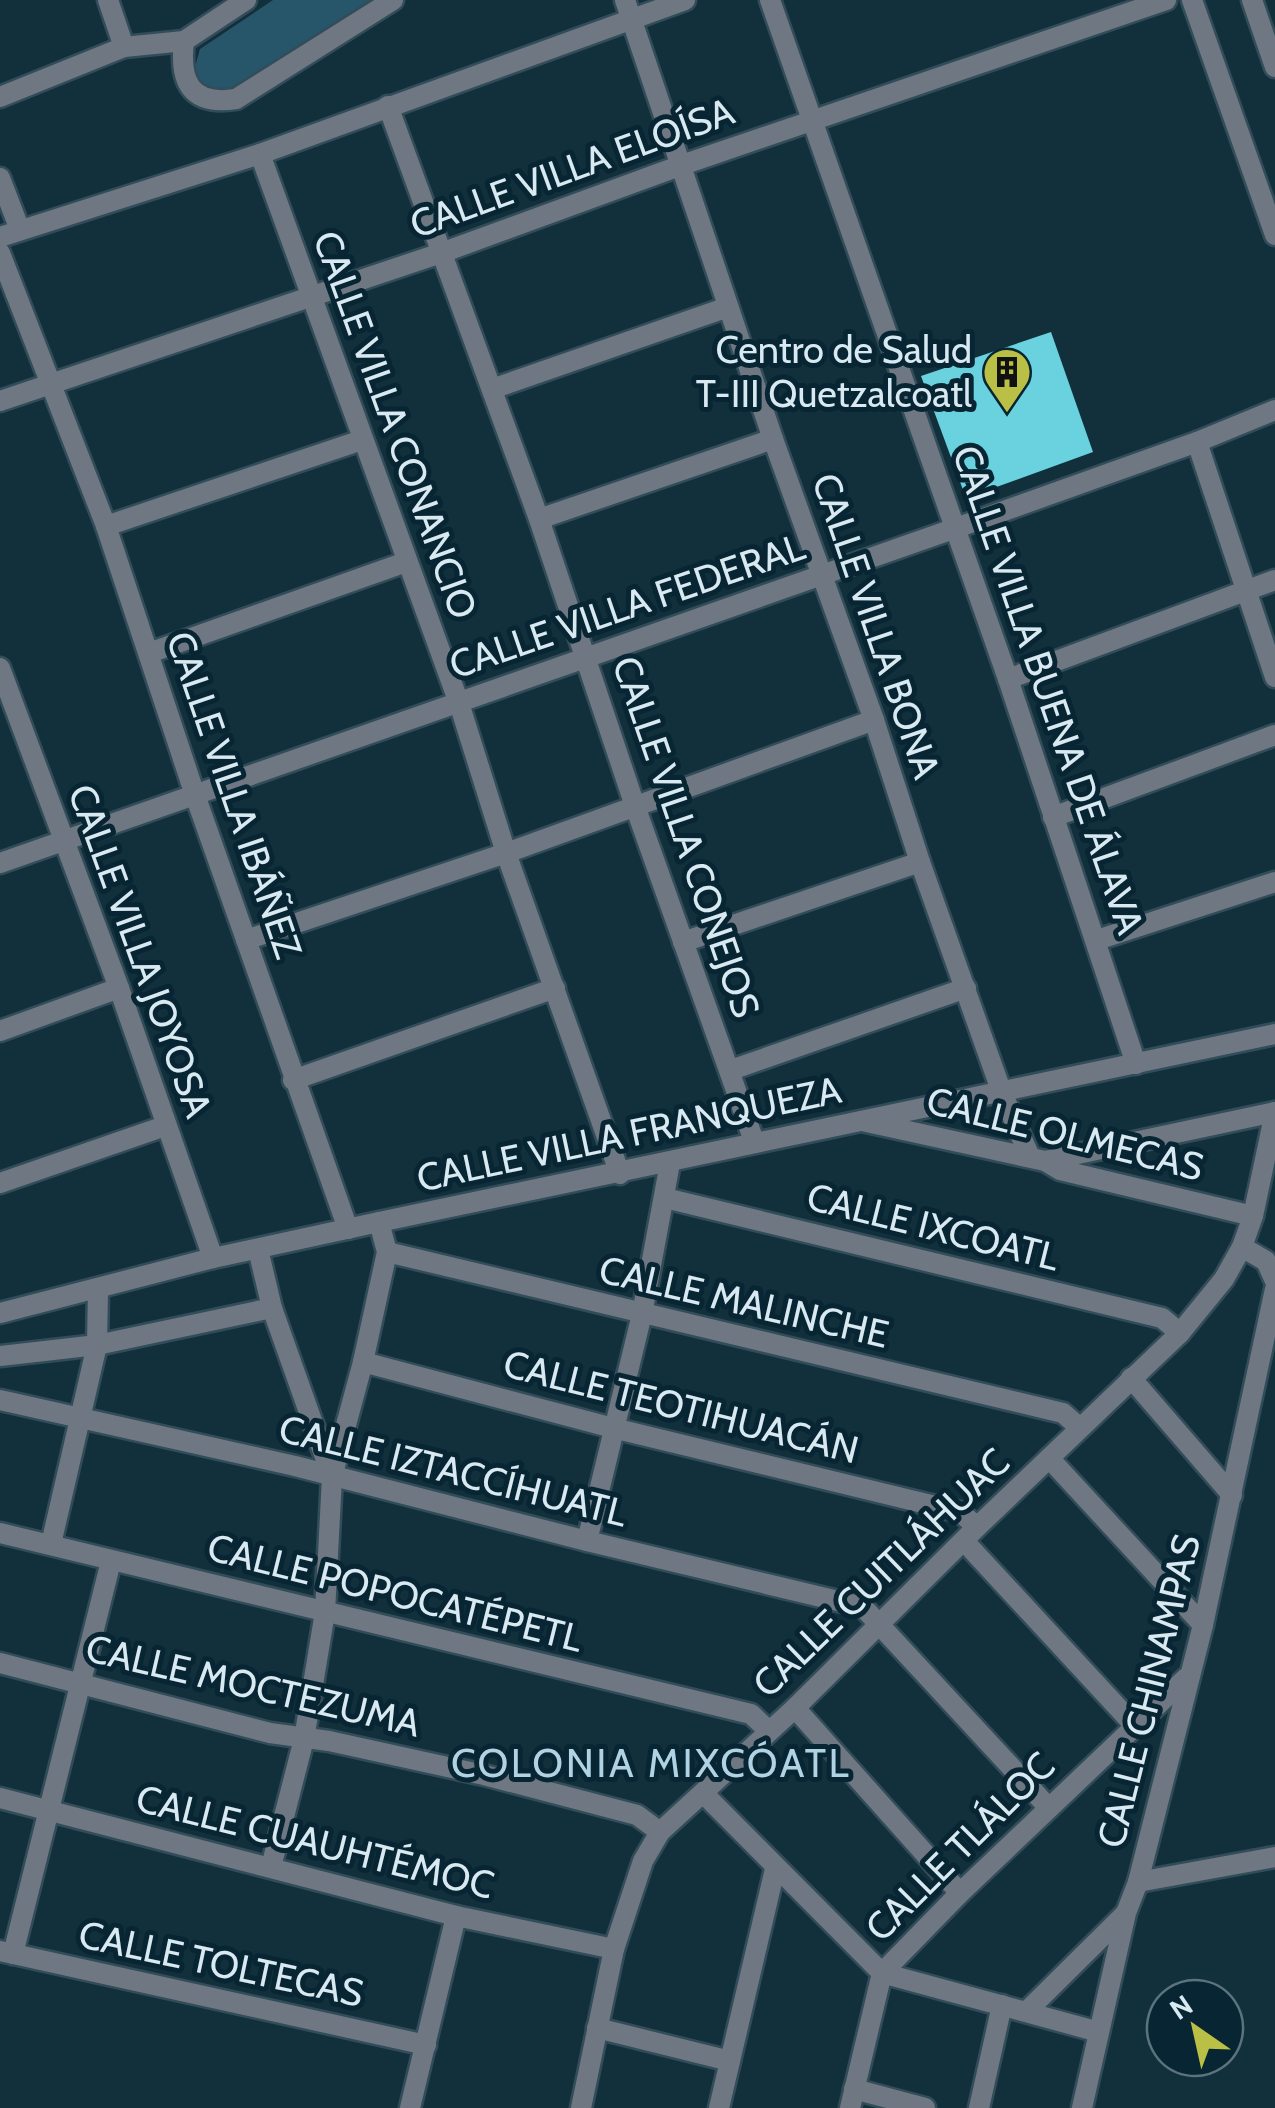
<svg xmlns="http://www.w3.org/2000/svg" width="1275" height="2108" font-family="Cabin,sans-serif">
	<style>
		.green { fill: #275569 }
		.building { fill: #6ad2de }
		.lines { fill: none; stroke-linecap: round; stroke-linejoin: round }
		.minor-casing { stroke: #324d59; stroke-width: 25 }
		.tertiary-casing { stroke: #324d59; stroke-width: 25 }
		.minor { stroke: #6f7882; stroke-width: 20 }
		.tertiary { stroke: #6f7882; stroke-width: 20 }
		.labels { text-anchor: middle; stroke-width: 10; stroke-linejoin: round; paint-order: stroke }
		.street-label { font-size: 38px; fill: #d8e9f1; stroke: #072532 }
		.poi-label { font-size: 38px; fill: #d8e9f1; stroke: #072532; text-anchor: end }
		.neighbourhood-label { font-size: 40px; letter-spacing: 2.5px; fill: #b1d2e2; stroke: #072532 }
	</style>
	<rect width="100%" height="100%" fill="#122f3c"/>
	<path class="green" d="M273,0H378L234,91C213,93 204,89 194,70L200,49Z"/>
	<path class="building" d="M1051,332L1093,452L966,498L921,376Z"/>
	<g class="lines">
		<g class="minor-casing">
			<g id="minor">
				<path d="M108,0L124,47"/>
				<path d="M625,0L773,439L874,720L920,862L1002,1093L1030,1157"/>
				<path d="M770,0L1008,679L1136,1064"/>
				<path d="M184,41C179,82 191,106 236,99L393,0"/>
				<path d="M0,97L124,47L184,41L246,0"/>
				<path d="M388,106L539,519L635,806L754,1141"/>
				<path d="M260,154L459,703L506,853L620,1174"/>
				<path d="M0,178L20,230"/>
				<path d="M0,237L260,154L685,0"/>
				<path d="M0,253L106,526L195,795L348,1229"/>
				<path d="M492,389L728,307"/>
				<path d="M0,401L444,252L682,165L1166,0"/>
				<path d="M1197,442L1275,677"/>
				<path d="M539,519L773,439"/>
				<path d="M106,526L362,440"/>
				<path d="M149,653L406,562"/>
				<path d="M0,668L119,988L213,1258"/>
				<path d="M1008,679L1275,580"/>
				<path d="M1053,817L1275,735"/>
				<path d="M0,863L956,528L1197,442L1275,410"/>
				<path d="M246,940L506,853L874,720"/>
				<path d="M1097,940L1275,882"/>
				<path d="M683,942L920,862"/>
				<path d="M0,1031L119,988"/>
				<path d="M731,1070L966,988"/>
				<path d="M293,1080L555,988"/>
				<path d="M862,1121L1045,1161L1060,1170L1253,1216"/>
				<path d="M1045,1161L1275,1112"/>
				<path d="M0,1183L165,1126"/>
				<path d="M665,1198L1162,1318L1180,1333"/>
				<path d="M1242,1247L1266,1261L1275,1281"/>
				<path d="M258,1249L272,1308L332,1477"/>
				<path d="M387,1252L1063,1413L1080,1428"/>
				<path d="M0,1356L97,1345L272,1308"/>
				<path d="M363,1362L613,1428L960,1512L977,1527"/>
				<path d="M1131,1378L1232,1495"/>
				<path d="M0,1400L295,1466L587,1541L863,1607L1049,1808"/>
				<path d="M1049,1458L1203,1625"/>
				<path d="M0,1533L751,1714L769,1731"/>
				<path d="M587,1541L642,1314L670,1163"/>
				<path d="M964,1541L1135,1726"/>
				<path d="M51,1544L97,1345L98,1290"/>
				<path d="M0,1663L270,1733L329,1741L484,1775L637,1815L660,1832"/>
				<path d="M795,1708L960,1893"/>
				<path d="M703,1793L882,1973L1099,2032"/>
				<path d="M0,1798L456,1916L614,1949"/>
				<path d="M271,1867L304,1739L325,1612L332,1477L363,1362L387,1252L379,1222"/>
				<path d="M1138,1882L1275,1857"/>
				<path d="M0,1951L426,2045"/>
				<path d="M13,1954L111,1561"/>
				<path d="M1027,2011L1125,1914"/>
				<path d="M597,2028L730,2061"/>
				<path d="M854,2089L925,2108"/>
				<path d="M410,2108L456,1916"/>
				<path d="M581,2108L614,1949L643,1861L660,1832L795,1708L977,1527L1180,1333L1224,1279L1242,1247L1253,1216L1275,1112"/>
				<path d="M719,2108L775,1869"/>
				<path d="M850,2108L882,1973L960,1893L1186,1678"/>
				<path d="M979,2108L1002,2005"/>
				<path d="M1082,2108L1126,1913L1138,1882L1203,1625L1275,1289"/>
			</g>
		</g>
		<g class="tertiary-casing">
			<g id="tertiary">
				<path d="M1192,0L1275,235"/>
				<path d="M1252,0L1275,67"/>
				<path d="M0,1313L213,1258L379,1222L1275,1034"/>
			</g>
		</g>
		<use href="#minor" class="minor"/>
		<use href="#tertiary" class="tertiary"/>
	</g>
	<defs>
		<g id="building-pin" transform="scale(2.5)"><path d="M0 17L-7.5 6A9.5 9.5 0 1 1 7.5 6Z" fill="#bac045" stroke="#072532"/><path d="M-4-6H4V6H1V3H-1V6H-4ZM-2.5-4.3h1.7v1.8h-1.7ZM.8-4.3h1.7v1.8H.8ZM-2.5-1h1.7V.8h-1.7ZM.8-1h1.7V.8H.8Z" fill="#111"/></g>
	</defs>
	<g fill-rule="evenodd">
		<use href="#building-pin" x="1007" y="372"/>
	</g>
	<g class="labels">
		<g class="street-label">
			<text transform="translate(572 168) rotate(-20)" y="13">CALLE VILLA ELOÍSA</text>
			<text transform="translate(395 425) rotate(70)" y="13">CALLE VILLA CONANCIO</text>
			<text transform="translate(627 606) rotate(-19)" y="13">CALLE VILLA FEDERAL</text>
			<text transform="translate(876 626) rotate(71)" y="13">CALLE VILLA BONA</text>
			<text transform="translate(1048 690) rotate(71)" y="13">CALLE VILLA BUENA DE ÁLAVA</text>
			<text transform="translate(234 795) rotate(71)" y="13">CALLE VILLA IBÁÑEZ</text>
			<text transform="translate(686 837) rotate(71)" y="13">CALLE VILLA CONEJOS</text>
			<text transform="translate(140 951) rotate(70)" y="13">CALLE VILLA JOYOSA</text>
			<text transform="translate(629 1134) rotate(-12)" y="13">CALLE VILLA FRANQUEZA</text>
			<text transform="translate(1065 1134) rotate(14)" y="13">CALLE OLMECAS</text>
			<text transform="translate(933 1227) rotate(14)" y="13">CALLE IXCOATL</text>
			<text transform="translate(744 1302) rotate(13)" y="13">CALLE MALINCHE</text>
			<text transform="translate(681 1407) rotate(14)" y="13">CALLE TEOTIHUACÁN</text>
			<text transform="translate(453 1471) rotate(14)" y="13">CALLE IZTACCÍHUATL</text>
			<text transform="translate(881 1573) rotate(-44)" y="13">CALLE CUITLÁHUAC</text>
			<text transform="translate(395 1593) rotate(14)" y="13">CALLE POPOCATÉPETL</text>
			<text transform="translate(253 1686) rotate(13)" y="13">CALLE MOCTEZUMA</text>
			<text transform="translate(1149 1691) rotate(-76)" y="13">CALLE CHINAMPAS</text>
			<text transform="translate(315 1842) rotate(14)" y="13">CALLE CUAUHTÉMOC</text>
			<text transform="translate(960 1847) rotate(-45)" y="13">CALLE TLÁLOC</text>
			<text transform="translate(221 1964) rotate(12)" y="13">CALLE TOLTECAS</text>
		</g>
		<g class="poi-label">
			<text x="972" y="363">Centro de Salud<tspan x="972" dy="44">T-III Quetzalcoatl</tspan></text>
		</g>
		<g class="neighbourhood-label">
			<text x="651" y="1777">COLONIA MIXCÓATL</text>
		</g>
	</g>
	<g transform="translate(1195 2028) rotate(326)"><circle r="48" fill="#072532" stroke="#5b737e" stroke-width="2.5"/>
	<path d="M0-8L18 38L0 25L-18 38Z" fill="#bac045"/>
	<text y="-15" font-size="28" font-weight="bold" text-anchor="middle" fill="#d8e9f1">N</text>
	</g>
</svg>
